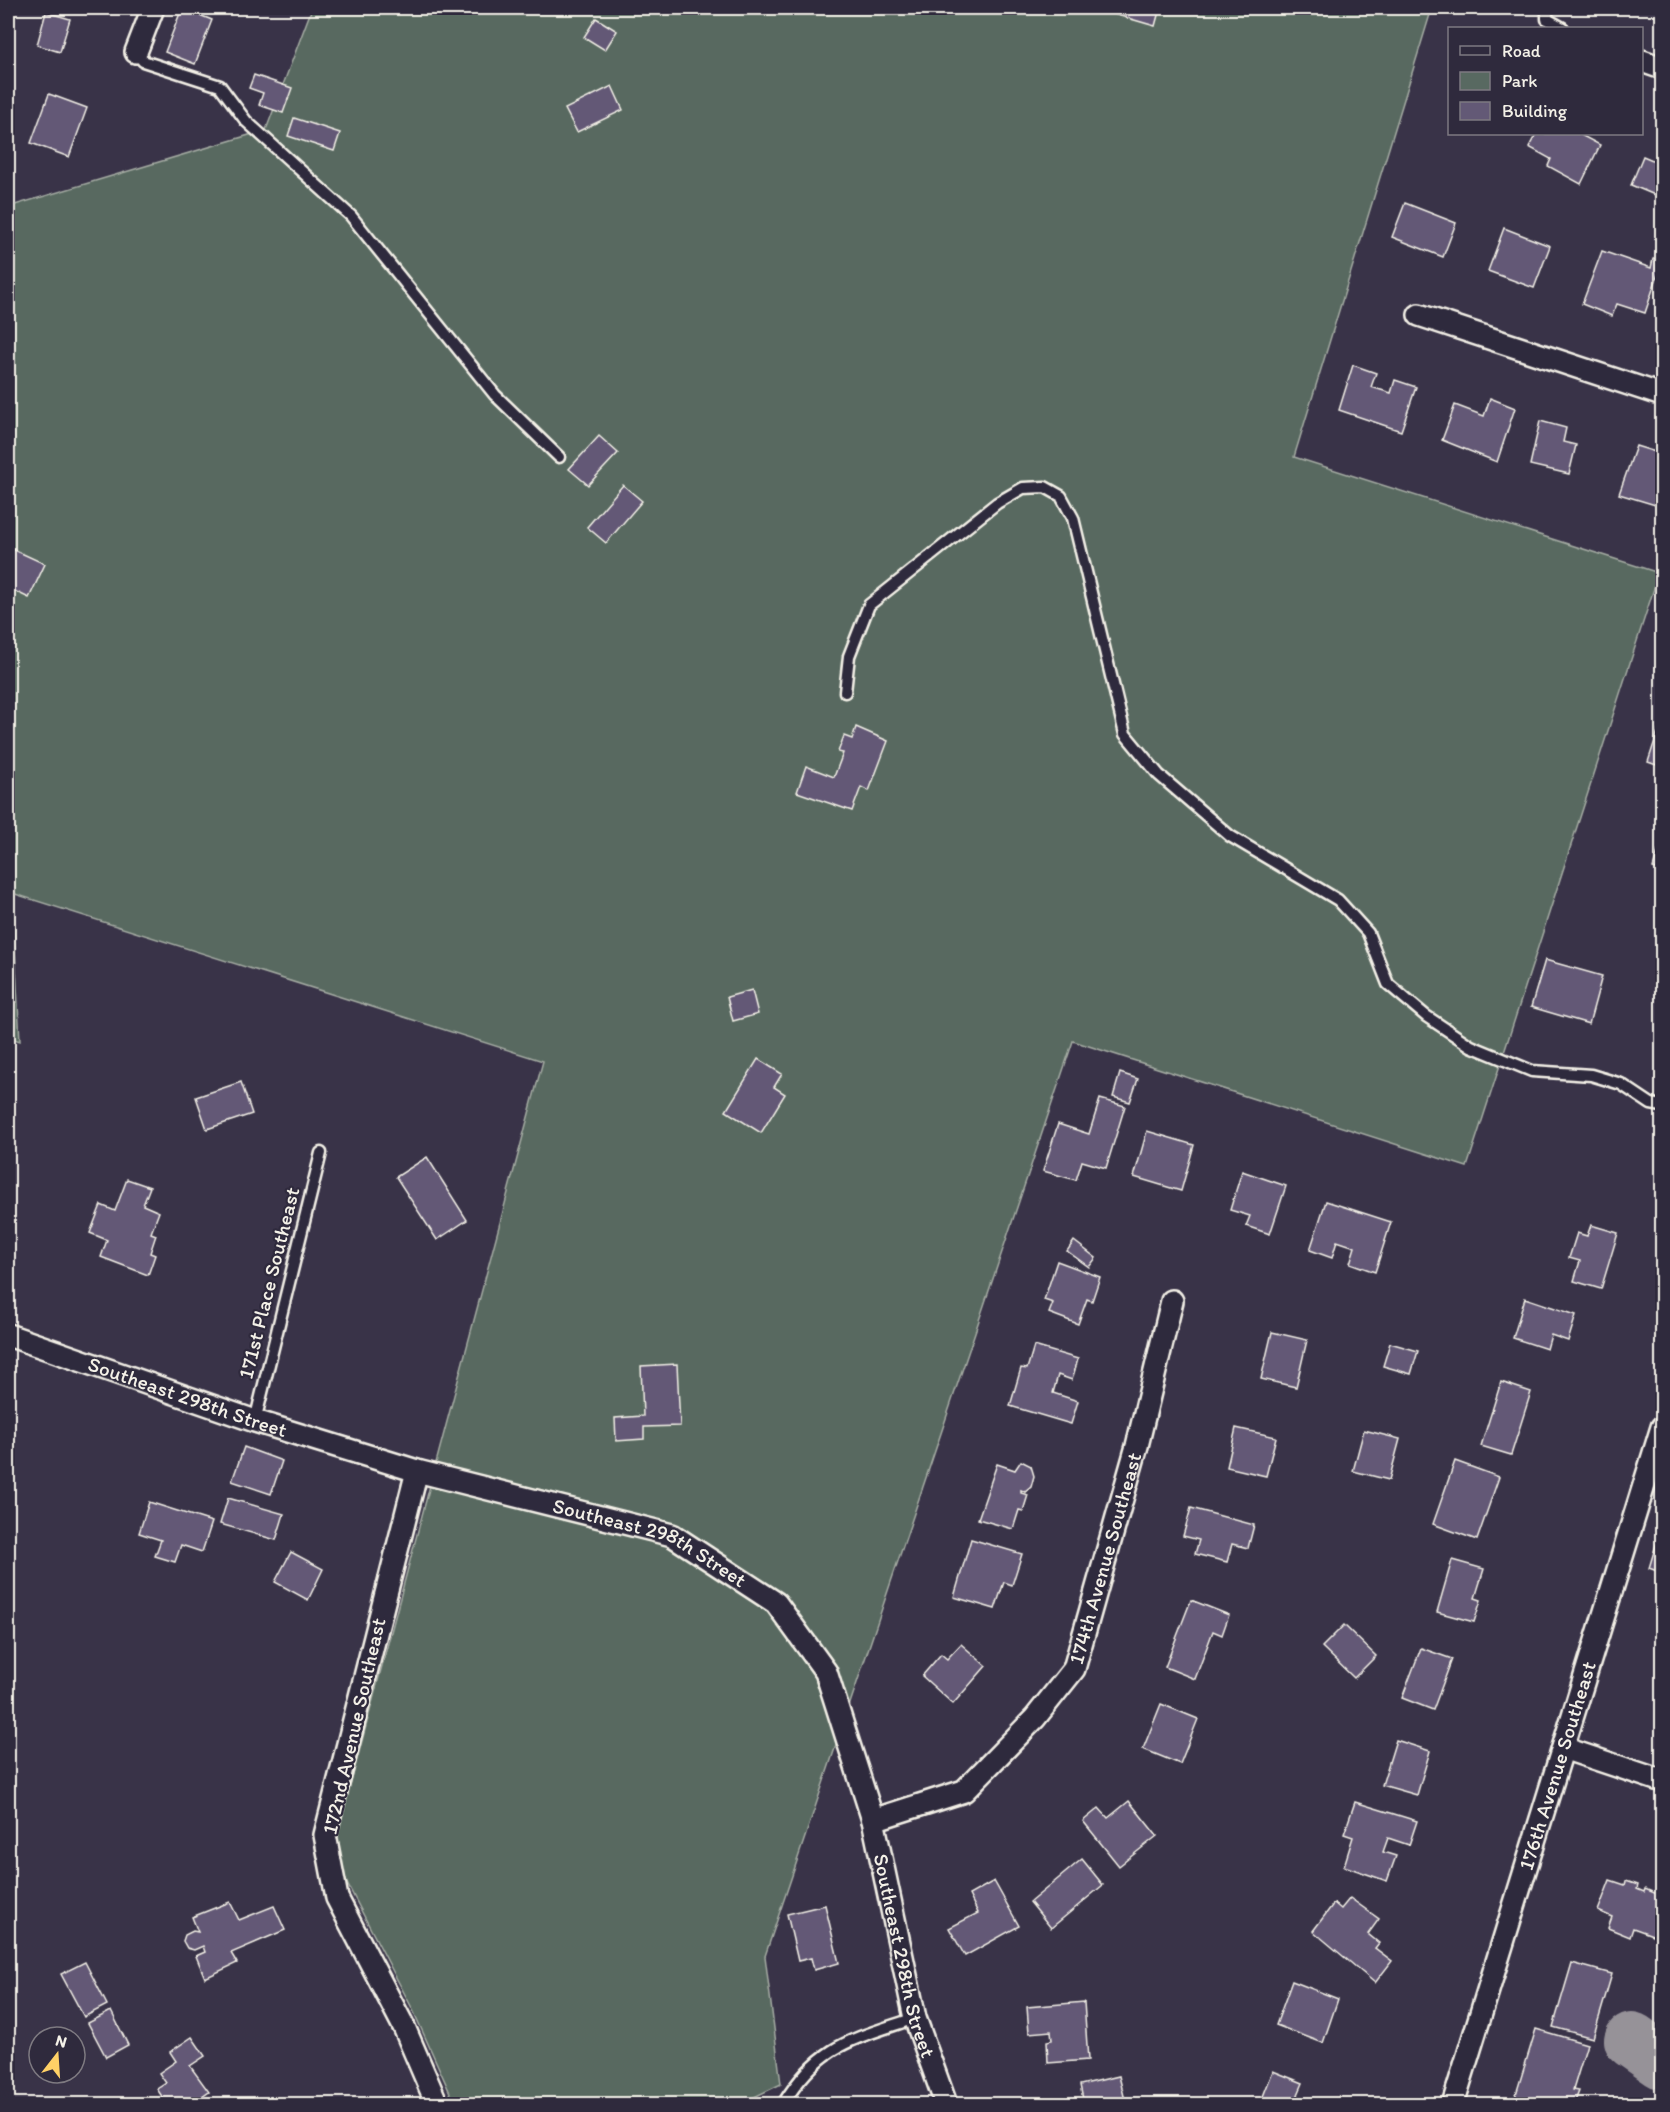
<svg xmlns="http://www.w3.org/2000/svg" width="1670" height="2112" font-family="Itim,sans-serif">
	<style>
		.green { fill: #586961; stroke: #a6ada4; stroke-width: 1.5 }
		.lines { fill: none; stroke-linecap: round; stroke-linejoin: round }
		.taxiway { stroke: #969298; stroke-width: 56 }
		.building { fill: #635976; stroke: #f4f1e8; stroke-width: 1.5 }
		.lane-casing { stroke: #f4f1e8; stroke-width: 15 }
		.street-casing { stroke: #f4f1e8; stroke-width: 26 }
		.lane { stroke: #2f2a3d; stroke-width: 10 }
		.street { stroke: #2f2a3d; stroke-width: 21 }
		.labels { text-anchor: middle; stroke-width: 4.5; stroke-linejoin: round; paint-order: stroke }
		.street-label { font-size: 21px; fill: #f4f1e8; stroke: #2f2a3d }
	</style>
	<rect width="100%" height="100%" fill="#393348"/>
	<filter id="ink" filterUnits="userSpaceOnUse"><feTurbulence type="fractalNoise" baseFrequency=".0167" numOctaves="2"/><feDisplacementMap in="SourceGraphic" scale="12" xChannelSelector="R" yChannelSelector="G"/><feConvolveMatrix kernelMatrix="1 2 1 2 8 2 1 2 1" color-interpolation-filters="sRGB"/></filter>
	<g filter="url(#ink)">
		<path class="green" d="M312,8H1432L1294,457L1659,573L1467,1167L1073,1041L765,1956L781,2084L740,2104H455L412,2008L340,1870L338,1831L543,1061L12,893L20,1041L8,1037V207L266,130Z"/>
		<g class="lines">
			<path class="taxiway" d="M1632,2040L1662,2061"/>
		</g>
		<g class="building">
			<path d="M182,8L212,20L195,64L165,52Z"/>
			<path d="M1093,8H1160L1155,26Z"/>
			<path d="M46,12L70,19L60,52L37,45Z"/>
			<path d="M596,18L617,31L605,50L584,37Z"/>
			<path d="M254,75L292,88L283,113L259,105L263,93L249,88Z"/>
			<path d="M612,86L623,110L577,132L565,109Z"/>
			<path d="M49,94L87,108L69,157L31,143Z"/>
			<path d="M294,118L340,133L334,151L288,136Z"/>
			<path d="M1536,134H1579L1600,145L1581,184L1548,166L1551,159L1529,147Z"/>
			<path d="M1643,156L1662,164V198L1631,185Z"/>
			<path d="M1405,203L1456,223L1443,257L1392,237Z"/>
			<path d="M1504,228L1550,246L1534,288L1488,271Z"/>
			<path d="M1602,251L1651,268L1653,259L1659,257L1662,259V272L1658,274L1645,313L1617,304L1612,316L1582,304Z"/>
			<path d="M1353,365L1376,373L1371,387L1391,393L1395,380L1416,387L1401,431L1339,410Z"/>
			<path d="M1490,398L1515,408L1497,462L1442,440L1455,405L1484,416Z"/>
			<path d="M1540,421L1566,428L1563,442L1576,445L1569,474L1530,465Z"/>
			<path d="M599,436L618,453L588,485L569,469Z"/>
			<path d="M1636,446L1662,454V507L1619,494Z"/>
			<path d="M623,485L642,501L606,543L587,527Z"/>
			<path d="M8,547L45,564L29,598L8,588Z"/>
			<path d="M1660,725L1662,726V767L1648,762Z"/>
			<path d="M856,727L888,741L869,791L861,787L852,811L797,792L806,766L834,777L843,753L838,752L844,736L852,739Z"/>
			<path d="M1662,838V871L1653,868Z"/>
			<path d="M1545,960L1602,976L1589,1024L1531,1007Z"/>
			<path d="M752,990L758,1014L733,1021L727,997Z"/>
			<path d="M758,1059L782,1074L774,1087L785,1094L761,1133L726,1111Z"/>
			<path d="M1120,1073L1138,1079L1130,1102L1113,1097Z"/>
			<path d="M241,1082L252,1114L207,1129L196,1097Z"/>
			<path d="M1100,1099L1125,1106L1106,1168L1082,1161L1076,1180L1043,1171L1058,1124L1089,1134Z"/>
			<path d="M1147,1131L1194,1145L1181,1191L1134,1177Z"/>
			<path d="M427,1157L467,1220L437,1240L396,1177Z"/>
			<path d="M1242,1171L1286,1186L1270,1234L1246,1226L1250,1216L1230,1210Z"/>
			<path d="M127,1179L150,1187L143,1205L159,1212L151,1233L156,1235L150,1253L155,1255L148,1275L101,1257L107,1240L90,1233L101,1205L115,1211Z"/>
			<path d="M1326,1201L1391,1222L1375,1272L1350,1263L1355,1247L1337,1241L1332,1258L1310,1250Z"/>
			<path d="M1591,1225L1618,1233L1601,1289L1574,1281L1580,1261L1569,1258L1577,1233L1587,1236Z"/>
			<path d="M1074,1241L1096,1258L1089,1267L1067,1251Z"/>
			<path d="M1057,1261L1100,1277L1092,1301L1087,1299L1078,1324L1049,1313L1053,1303L1044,1300Z"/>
			<path d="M1525,1298L1576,1315L1568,1341L1551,1335L1547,1349L1513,1338Z"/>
			<path d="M1272,1332L1307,1340L1296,1387L1261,1379Z"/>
			<path d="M1390,1343L1418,1351L1411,1374L1383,1366Z"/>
			<path d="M1034,1346L1078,1359L1072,1380L1058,1375L1053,1393L1078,1401L1071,1424L1010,1406L1021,1368L1027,1369Z"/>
			<path d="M677,1364L680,1426L644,1427V1439L616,1441L615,1418L643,1416L641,1366Z"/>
			<path d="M1501,1382L1531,1392L1511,1455L1481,1446Z"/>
			<path d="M1236,1428L1276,1437L1266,1476L1227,1467Z"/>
			<path d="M1364,1430L1400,1439L1389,1480L1353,1471Z"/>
			<path d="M244,1447L282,1461L271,1494L232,1481Z"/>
			<path d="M1021,1461L1031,1466L1034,1476L1031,1487L1025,1492L1021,1490V1493L1028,1495L1023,1511L1019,1510L1013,1529L978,1519L997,1464L1015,1470Z"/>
			<path d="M1455,1461L1499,1477L1477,1540L1433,1524Z"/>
			<path d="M228,1498L284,1514L276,1540L220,1524Z"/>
			<path d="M149,1502L212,1522L202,1552L181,1545L175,1562L155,1556L161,1540L139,1533Z"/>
			<path d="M1191,1508L1254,1525L1248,1548L1232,1544L1227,1562L1195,1554L1199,1540L1183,1536Z"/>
			<path d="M1662,1525V1573L1649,1568Z"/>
			<path d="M971,1539L1022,1554L1012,1585L1004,1582L995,1609L954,1597Z"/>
			<path d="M291,1552L323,1569L308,1600L275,1582Z"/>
			<path d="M1452,1560L1484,1569L1475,1598L1481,1600L1474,1622L1437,1612Z"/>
			<path d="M1191,1600L1229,1615L1222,1635L1213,1631L1195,1679L1165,1667Z"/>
			<path d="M1344,1625L1376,1656L1354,1678L1322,1647Z"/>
			<path d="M961,1644L986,1666L953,1704L922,1676L941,1654L947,1659Z"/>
			<path d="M1421,1648L1452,1659L1433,1710L1402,1698Z"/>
			<path d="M1161,1704L1198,1719L1180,1764L1143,1749Z"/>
			<path d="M1396,1740L1430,1751L1417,1795L1382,1785Z"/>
			<path d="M1129,1801L1157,1836L1119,1866L1083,1821L1099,1808L1108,1818Z"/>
			<path d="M1355,1802L1417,1821L1409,1845L1388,1838L1383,1852L1396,1856L1387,1881L1344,1866L1353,1837L1344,1834Z"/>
			<path d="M1082,1859L1103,1885L1051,1928L1030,1902Z"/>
			<path d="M1610,1880L1625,1885L1626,1881L1638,1885L1637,1889L1644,1892L1645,1889L1662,1896V1917L1655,1936L1633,1928L1630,1937L1608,1928L1612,1917L1598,1911Z"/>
			<path d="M994,1881L1019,1926L965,1956L949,1928L978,1913L969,1895Z"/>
			<path d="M1350,1898L1379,1919L1368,1934L1379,1943L1375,1948L1392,1961L1375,1983L1313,1931L1334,1903L1341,1909Z"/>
			<path d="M230,1902L239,1920L274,1906L285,1930L231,1953L237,1963L205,1978L196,1956L205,1952L203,1946L194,1950L187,1948L183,1941L185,1935L193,1931L198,1932L192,1917Z"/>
			<path d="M825,1905L839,1963L814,1970L811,1958L798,1961L787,1914Z"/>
			<path d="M85,1962L107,2005L84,2017L61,1974Z"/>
			<path d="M1572,1963L1612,1974L1593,2038L1553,2027Z"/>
			<path d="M1292,1981L1338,1999L1323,2043L1276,2025Z"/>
			<path d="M1084,2002L1088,2060L1048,2063L1047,2041L1052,2040L1051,2031L1029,2033L1027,2007Z"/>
			<path d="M111,2011L128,2045L106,2057L88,2023Z"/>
			<path d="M1536,2029L1587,2044L1573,2090L1579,2091L1574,2104H1513Z"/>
			<path d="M192,2037L205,2056L190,2066L209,2092L192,2104H179L177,2101L167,2104L157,2089L166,2083L159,2073L176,2061L170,2052Z"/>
			<path d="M1273,2071L1303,2083L1294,2104H1260Z"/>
			<path d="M1119,2076L1126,2104H1084L1080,2085Z"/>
		</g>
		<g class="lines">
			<g class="lane-casing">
				<g id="lane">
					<path d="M1547,8V19L1563,28"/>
					<path d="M136,52L143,61L220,86L246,121L351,216L495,395L559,457"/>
					<path d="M845,692L849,656L869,605L997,503L1023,488L1045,487L1061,496L1073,518L1125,734L1159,775L1230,836L1338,900L1368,933L1388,984L1426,1016L1471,1046L1532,1071L1591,1075L1621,1084L1651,1104L1662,1106"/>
					<path d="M255,1421L321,1153"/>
					<path d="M783,2104C820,2044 851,2040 915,2018"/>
				</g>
			</g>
			<g class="street-casing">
				<g id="street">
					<path d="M136,52L153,8"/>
					<path d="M1642,61L1662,68"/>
					<path d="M1419,315L1662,395"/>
					<path id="s1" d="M8,1335L255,1421L417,1471L672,1535L776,1603L826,1672L873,1820L915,2018L946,2104"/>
					<path d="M417,1471L325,1835L337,1898L404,2027L437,2104"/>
					<path d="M1563,1748L1662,1781"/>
					<path id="s2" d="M873,1820L964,1791L1035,1718L1074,1669L1137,1446L1172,1301"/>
					<path id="s3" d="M1453,2104L1662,1427"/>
				</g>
			</g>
			<use href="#lane" class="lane"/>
			<use href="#street" class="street"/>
		</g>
	</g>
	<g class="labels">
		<g class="street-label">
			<text transform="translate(269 1283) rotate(-76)" y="7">171st Place Southeast</text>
			<text dy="7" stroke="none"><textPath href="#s1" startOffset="190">Southeast 298th Street</textPath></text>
			<text dy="7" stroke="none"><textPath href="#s1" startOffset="676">Southeast 298th Street</textPath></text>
			<text dy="7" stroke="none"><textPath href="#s2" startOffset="375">174th Avenue Southeast</textPath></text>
			<text transform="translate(354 1726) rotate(-77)" y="7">172nd Avenue Southeast</text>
			<text dy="7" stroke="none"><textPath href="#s3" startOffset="354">176th Avenue Southeast</textPath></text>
			<text dy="7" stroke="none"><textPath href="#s1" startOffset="1198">Southeast 298th Street</textPath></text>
		</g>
	</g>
	<rect width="1670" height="2112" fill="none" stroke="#2f2a3d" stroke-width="30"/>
	<rect x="15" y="15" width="1640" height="2082" fill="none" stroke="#f4f1e8" stroke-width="2" filter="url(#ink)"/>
	<rect x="1448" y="27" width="195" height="108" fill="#2f2a3d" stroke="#7e7a81" stroke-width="1.5"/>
	<rect x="1460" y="46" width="30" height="9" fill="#2f2a3d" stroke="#7e7a81" stroke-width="1.5"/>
	<text x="1502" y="57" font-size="18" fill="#f4f1e8">Road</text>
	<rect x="1460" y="72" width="30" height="18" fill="#586961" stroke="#7e7a81" stroke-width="1.5"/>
	<text x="1502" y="87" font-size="18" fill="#f4f1e8">Park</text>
	<rect x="1460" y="102" width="30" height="18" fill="#635976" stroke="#7e7a81" stroke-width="1.5"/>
	<text x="1502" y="117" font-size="18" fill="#f4f1e8">Building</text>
	<g transform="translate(57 2055) rotate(17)"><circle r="28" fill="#2f2a3d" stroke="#7e7a81" stroke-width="1.5"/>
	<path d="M0-4.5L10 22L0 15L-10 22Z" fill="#ffd166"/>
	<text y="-9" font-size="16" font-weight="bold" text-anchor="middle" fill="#f4f1e8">N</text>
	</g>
</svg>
